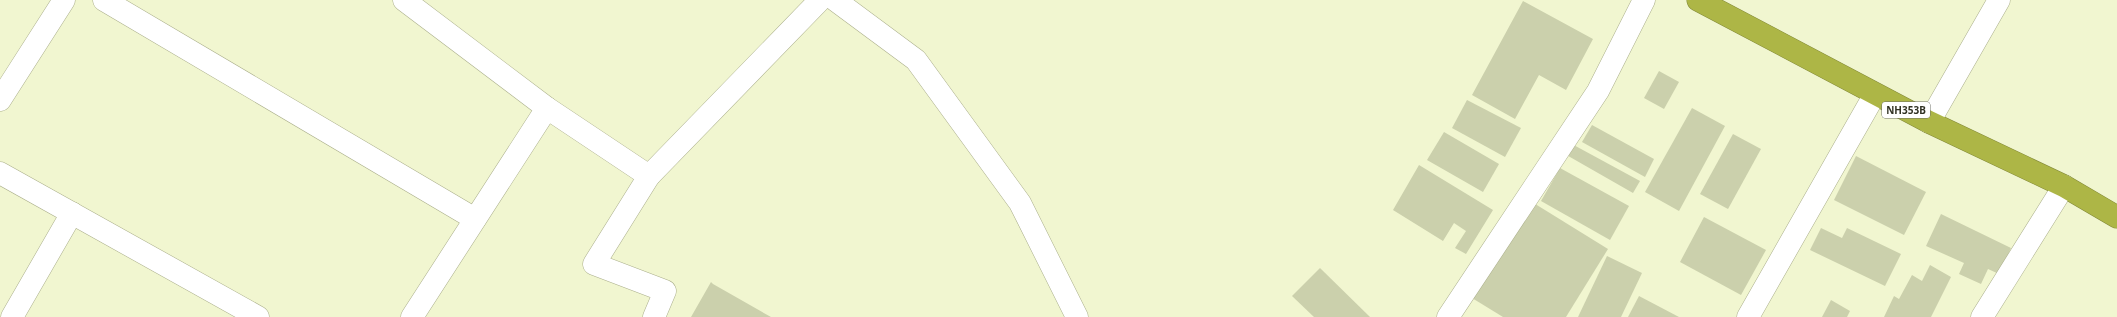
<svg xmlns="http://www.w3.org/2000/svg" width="2117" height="317" font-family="'Noto Sans',sans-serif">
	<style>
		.building { fill: #cbd0ac }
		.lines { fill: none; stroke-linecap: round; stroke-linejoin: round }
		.minor-casing { stroke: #abaf8c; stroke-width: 23 }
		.highway-casing { stroke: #82883a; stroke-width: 23 }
		.minor { stroke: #fff; stroke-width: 22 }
		.highway { stroke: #adb646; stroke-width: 22 }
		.labels { text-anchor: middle; stroke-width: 3; stroke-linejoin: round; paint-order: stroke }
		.shield { fill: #fff; stroke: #6f7066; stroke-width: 1 }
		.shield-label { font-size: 10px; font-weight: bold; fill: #313224 }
	</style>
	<rect width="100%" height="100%" fill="#f1f6d0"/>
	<g class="building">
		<path d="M1523,1L1593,39L1566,90L1539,75L1515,119L1472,95Z"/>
		<path d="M1659,71L1679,82L1664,109L1644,98Z"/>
		<path d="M1467,100L1521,128L1505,157L1452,128Z"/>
		<path d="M1692,108L1725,126L1679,211L1645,192Z"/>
		<path d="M1592,125L1654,159L1645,177L1582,142Z"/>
		<path d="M1444,132L1499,164L1483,192L1427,160Z"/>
		<path d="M1733,134L1761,149L1728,209L1700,194Z"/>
		<path d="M1570,143L1640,181L1633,193L1563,153Z"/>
		<path d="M1856,156L1926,192L1904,235L1834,200Z"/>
		<path d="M1419,165L1493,210L1466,254L1455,248L1466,231L1454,223L1443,241L1393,210Z"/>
		<path d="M1560,168L1629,206L1610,240L1541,201Z"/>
		<path d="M1532,202L1608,249L1566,317H1503L1472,298Z"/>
		<path d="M1941,214L2011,248L1999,274L1988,269L1981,284L1959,274L1964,263L1926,246Z"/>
		<path d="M1704,217L1766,250L1741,295L1680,262Z"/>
		<path d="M1821,228L1842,238L1847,228L1901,254L1885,286L1810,250Z"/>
		<path d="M1607,256L1642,273L1621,317H1578Z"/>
		<path d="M1930,265L1951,277L1931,317H1884L1894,296L1899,299L1912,275L1922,281Z"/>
		<path d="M1320,268L1370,317H1314L1292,296Z"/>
		<path d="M711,282L713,284L771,317H691Z"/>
		<path d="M1639,296L1679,317H1628Z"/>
		<path d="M1831,300L1850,311L1847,317H1822Z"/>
	</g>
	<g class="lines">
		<g class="minor-casing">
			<g id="minor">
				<path d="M104,0L475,219"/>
				<path d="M404,0L547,108L412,317"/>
				<path d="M835,0L916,60L1020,203L1077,317"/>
				<path d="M0,100L64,0"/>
				<path d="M547,108L649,176L820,0"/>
				<path d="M1929,122L1999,0"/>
				<path d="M0,173L258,317"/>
				<path d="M649,176L594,264L665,291L654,317"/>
				<path d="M12,317L72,213"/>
				<path d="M1448,317L1598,91L1644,0"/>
				<path d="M1748,317L1875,94"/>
				<path d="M1982,317L2064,186"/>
			</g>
		</g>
		<g class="highway-casing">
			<path id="highway" d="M1698,0L1929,122L2064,186L2117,217"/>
		</g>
		<use href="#minor" class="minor"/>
		<use href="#highway" class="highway"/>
	</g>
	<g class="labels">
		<rect class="shield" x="1882" y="102" width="48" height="16" rx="3"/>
		<g class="shield-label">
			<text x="1906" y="114">NH353B</text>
		</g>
	</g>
</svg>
